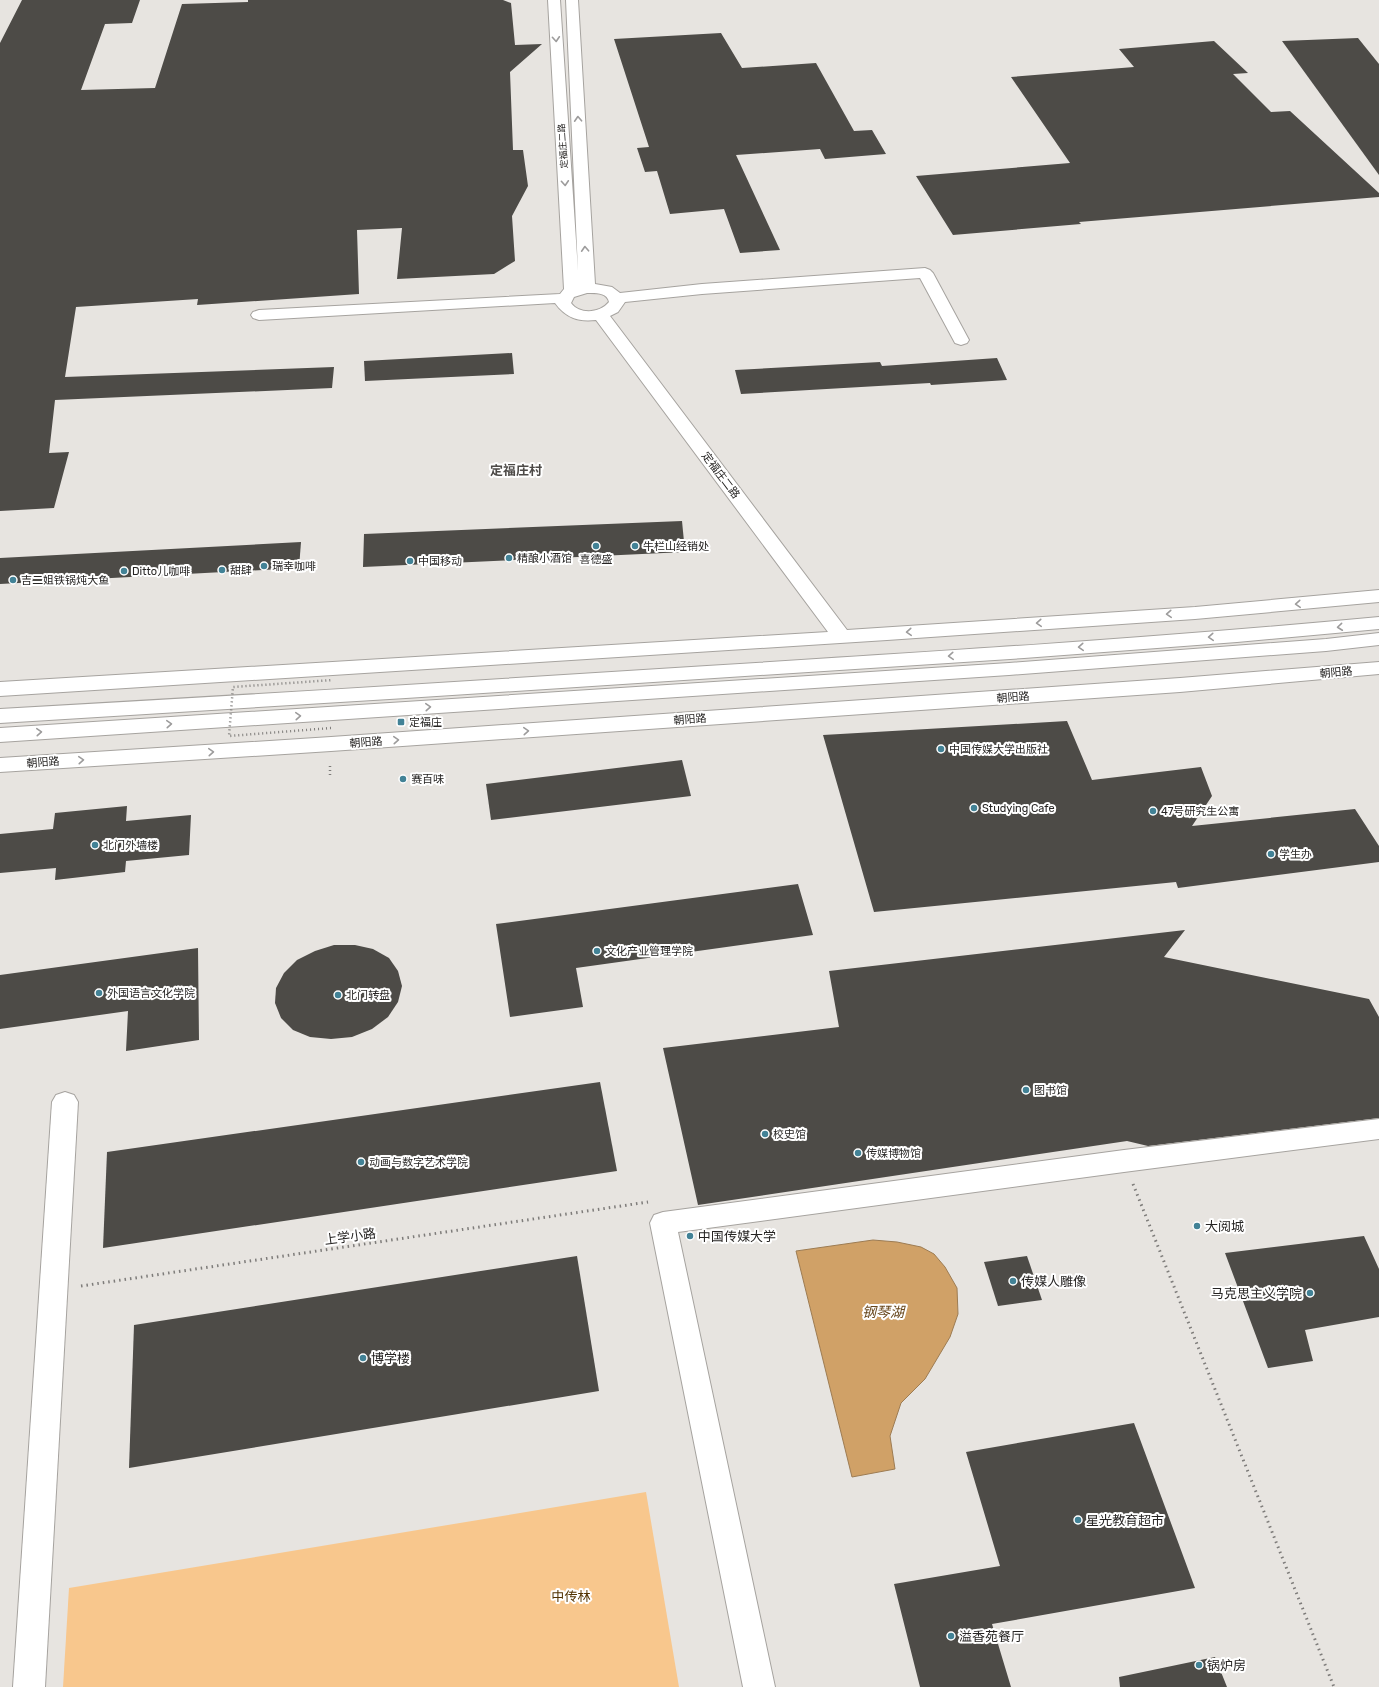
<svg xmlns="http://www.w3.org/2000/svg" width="1379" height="1687" font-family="Rubik,'Noto Sans SC',sans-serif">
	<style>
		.green { fill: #f8c78d }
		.water { fill: #d0a167; stroke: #9d7c53 }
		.building { fill: #4d4b47 }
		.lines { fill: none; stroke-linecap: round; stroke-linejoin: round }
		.minor-casing { stroke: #a6a39f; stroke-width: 2 }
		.highway-casing { stroke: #a6a39f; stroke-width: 2 }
		.path-far1 { stroke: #7e7c7a; stroke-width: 2.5; stroke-dasharray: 1 3; stroke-linecap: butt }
		.path { stroke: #7e7c7a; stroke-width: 3; stroke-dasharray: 1.5 4; stroke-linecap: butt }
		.minor { fill: #fff; fill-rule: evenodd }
		.highway { fill: #fff; fill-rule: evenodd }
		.path-bridge { stroke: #7e7c7a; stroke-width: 2.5; stroke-dasharray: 1 3; stroke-linecap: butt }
		.oneway { stroke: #9d9c9c }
		.poi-dot { fill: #428296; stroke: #fff; stroke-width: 1.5 }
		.labels { text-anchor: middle; stroke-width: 4; stroke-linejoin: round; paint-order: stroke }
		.far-street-label { font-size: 9px; fill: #262423; stroke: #fff }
		.street-label { font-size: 11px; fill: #262423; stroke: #fff }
		.poi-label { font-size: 11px; fill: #262423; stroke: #fff; text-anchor: start }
		.quarter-label { font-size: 13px; font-weight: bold; fill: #4d4a47; stroke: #fff }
		.near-poi-label { font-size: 13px; fill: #262423; stroke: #fff; text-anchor: start }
		.near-street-label { font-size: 13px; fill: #262423; stroke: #fff }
		.near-park-label { font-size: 13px; fill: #513201; stroke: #fff }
		.near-water-label { font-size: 14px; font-style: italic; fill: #67461b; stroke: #fff }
	</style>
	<rect width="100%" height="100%" fill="#e7e4e0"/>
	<path class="green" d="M646,1492L679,1687H63L69,1588Z"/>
	<path class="water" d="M873,1240L897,1242L921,1247L934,1254L945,1267L957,1288L958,1314L950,1337L925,1379L901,1403L890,1436L895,1469L852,1477L796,1251Z"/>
	<g class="building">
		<path d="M22,0H140L132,23L105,24L81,90L155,88L182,4L248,2V0H503L511,3L515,45L542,44L510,72L513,150H523L528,186L512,216L515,261L494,274L397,279L402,228L357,230L359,294L197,305L198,299L76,307L65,377L334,367L332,388L55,400L49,453L69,452L54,508L0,511V43Z"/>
		<path d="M721,33L742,68L816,63L854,131L872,130L886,154L825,159L820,149L736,155L780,250L740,253L724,209L670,214L657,171L645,172L637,148L649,147L614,39Z"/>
		<path d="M1358,38L1379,64V175L1282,41Z"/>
		<path d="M1214,41L1248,73L1233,74L1271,112L1290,111L1379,193V197L1079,222L1081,224L953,235L916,176L1070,163L1011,77L1134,67L1119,49Z"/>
		<path d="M512,353L514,374L365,381L364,361Z"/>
		<path d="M997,358L1007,380L931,385L930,383L741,394L735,370L880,362L882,366Z"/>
		<path d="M682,521L685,552L363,567L364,534Z"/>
		<path d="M301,542L299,568L0,584V558Z"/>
		<path d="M1067,721L1092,780L1201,767L1212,796L1192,826L1355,809L1379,846V862L1178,888L1176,882L874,912L823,735Z"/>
		<path d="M682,760L691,796L491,820L486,784Z"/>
		<path d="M127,806L126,821L191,815L189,855L126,861L125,872L55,880L56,868L0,873V834L53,829L55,813Z"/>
		<path d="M798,884L813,935L576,968L583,1007L510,1017L496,924Z"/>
		<path d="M1185,930L1164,957L1369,999L1379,1017V1118L1148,1146L1127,1141L698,1205L663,1048L839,1027L829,971Z"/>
		<path d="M334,945H355L373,949L389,958L398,971L402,986L398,1002L388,1017L372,1029L352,1037L331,1039L310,1037L293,1030L281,1018L275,1003L276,988L284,973L297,960L315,951Z"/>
		<path d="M198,948L199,1040L126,1051L128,1011L0,1029V975Z"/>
		<path d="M600,1082L617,1171L103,1248L107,1152Z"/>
		<path d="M1364,1236L1379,1269V1317L1305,1330L1313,1361L1268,1368L1225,1253Z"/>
		<path d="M577,1256L599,1391L129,1468L134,1325Z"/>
		<path d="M1027,1256L1042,1300L998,1306L984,1262Z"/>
		<path d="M1134,1423L1195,1588L992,1624L1011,1687H920L894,1584L1000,1566L966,1452Z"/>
		<path d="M1215,1657L1227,1687H1120L1119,1677Z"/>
	</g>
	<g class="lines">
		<g class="minor-casing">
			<g id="minor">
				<path d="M548,0H560L578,271L566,0H578L595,284L612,287L620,293L702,284L925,268L930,270L933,273L969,340L967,343L961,345L955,343L920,278L702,294L625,302L618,312L610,316L847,630L1195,607L1379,590V602L1195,619L887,640L0,696V682L828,632L596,320C578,322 566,318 555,303L259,320L253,318L251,315L253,312L259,310L560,294L564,289ZM587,293C595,293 607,292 609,302C600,313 580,315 571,303L574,297Z"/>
				<path d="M1379,662V674L1180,692L331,751L0,772V758L331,737L1180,678Z"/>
				<path d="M65,1092L74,1095L78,1102L45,1687H13L52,1102L56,1095Z"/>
				<path d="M1379,1119V1139L1124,1172L678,1232L775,1687H743L650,1223L654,1215L663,1212L1124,1150Z"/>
			</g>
		</g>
		<g class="highway-casing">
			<g id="highway">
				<path d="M1379,617V629L1237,642L1024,658L406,698L0,723V709C236,696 471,681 707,666C931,652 1155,638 1379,617Z"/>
				<path d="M1379,633V645L1326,651L1009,675L0,742V728L1009,663L1326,639Z"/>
			</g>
		</g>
		<path class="path-far1" d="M330,766V776"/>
		<g class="path">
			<path d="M1133,1184L1334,1687"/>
			<path d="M81,1286L648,1202"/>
		</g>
		<use href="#minor" class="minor"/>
		<use href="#highway" class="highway"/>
		<path class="path-bridge" d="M331,728L229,736L233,687L333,680"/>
	</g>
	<defs><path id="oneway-chevron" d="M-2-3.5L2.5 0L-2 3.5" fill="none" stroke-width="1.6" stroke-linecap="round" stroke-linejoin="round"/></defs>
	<g class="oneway">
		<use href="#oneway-chevron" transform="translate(556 39) rotate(86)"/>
		<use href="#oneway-chevron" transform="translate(578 119) rotate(-93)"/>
		<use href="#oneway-chevron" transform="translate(565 183) rotate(86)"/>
		<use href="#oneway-chevron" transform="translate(585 249) rotate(-93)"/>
		<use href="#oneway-chevron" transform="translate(1298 604) rotate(176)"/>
		<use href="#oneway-chevron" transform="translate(1169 614) rotate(176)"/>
		<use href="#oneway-chevron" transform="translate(1039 623) rotate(176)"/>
		<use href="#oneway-chevron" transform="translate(1340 627) rotate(174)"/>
		<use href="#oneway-chevron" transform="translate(909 632) rotate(176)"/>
		<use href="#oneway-chevron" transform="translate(1211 637) rotate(176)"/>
		<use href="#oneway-chevron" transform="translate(1081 647) rotate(176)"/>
		<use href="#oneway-chevron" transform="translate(951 656) rotate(176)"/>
		<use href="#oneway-chevron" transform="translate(428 707) rotate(-4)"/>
		<use href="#oneway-chevron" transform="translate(298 716) rotate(-4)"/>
		<use href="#oneway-chevron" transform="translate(169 724) rotate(-4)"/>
		<use href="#oneway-chevron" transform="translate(526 731) rotate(-4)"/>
		<use href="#oneway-chevron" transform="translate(39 732) rotate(-4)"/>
		<use href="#oneway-chevron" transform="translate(396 740) rotate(-4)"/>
		<use href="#oneway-chevron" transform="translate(211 752) rotate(-4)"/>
		<use href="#oneway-chevron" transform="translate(81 760) rotate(-4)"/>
	</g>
	<g class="poi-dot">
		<circle cx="596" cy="546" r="4"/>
		<circle cx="635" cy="546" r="4"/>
		<circle cx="509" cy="558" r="4"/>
		<circle cx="410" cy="561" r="4"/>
		<circle cx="264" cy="566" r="4"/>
		<circle cx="222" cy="570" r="4"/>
		<circle cx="124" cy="571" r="4"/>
		<circle cx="13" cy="580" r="4"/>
		<rect x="397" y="718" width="8" height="8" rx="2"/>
		<circle cx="941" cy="749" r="4"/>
		<circle cx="403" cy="779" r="4"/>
		<circle cx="974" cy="808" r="4"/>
		<circle cx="1153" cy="811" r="4"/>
		<circle cx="95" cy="845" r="4"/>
		<circle cx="1271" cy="854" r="4"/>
		<circle cx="597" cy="951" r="4"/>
		<circle cx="99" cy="993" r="4"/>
		<circle cx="338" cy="995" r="4"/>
		<circle cx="1026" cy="1090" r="4"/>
		<circle cx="765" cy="1134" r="4"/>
		<circle cx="858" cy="1153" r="4"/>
		<circle cx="361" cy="1162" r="4"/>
		<circle cx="1197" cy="1226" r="4"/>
		<circle cx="690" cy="1236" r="4"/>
		<circle cx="1013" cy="1281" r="4"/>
		<circle cx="1310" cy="1293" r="4"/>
		<circle cx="363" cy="1358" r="4"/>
		<circle cx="1078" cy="1520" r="4"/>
		<circle cx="951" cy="1636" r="4"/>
		<circle cx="1199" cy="1665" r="4"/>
	</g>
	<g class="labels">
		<g class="far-street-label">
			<text transform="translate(563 146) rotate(-94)" y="3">定福庄二路</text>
		</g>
		<g class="street-label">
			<text transform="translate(721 475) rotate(53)" y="4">定福庄二路</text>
			<text transform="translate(1336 672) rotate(-5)" y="4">朝阳路</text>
			<text transform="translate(1013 697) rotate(-4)" y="4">朝阳路</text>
			<text transform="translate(690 719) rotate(-4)" y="4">朝阳路</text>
			<text transform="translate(366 742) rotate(-4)" y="4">朝阳路</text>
			<text transform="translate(43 762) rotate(-4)" y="4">朝阳路</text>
		</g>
		<g class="poi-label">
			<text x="643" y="550">牛栏山经销处</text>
			<text x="517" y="562">精酿小酒馆</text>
			<text x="596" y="563" text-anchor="middle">喜德盛</text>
			<text x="418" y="565">中国移动</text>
			<text x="272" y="570">瑞幸咖啡</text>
			<text x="230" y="574">甜肆</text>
			<text x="132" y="575">Ditto儿咖啡</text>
			<text x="21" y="584">吉二姐铁锅炖大鱼</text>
			<text x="409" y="726">定福庄</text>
			<text x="949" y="753">中国传媒大学出版社</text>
			<text x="411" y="783">赛百味</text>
			<text x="982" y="812">Studying Cafe</text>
			<text x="1161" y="815">47号研究生公寓</text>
			<text x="103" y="849">北门外墙楼</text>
			<text x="1279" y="858">学生办</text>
			<text x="605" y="955">文化产业管理学院</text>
			<text x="107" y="997">外国语言文化学院</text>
			<text x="346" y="999">北门转盘</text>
			<text x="1034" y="1094">图书馆</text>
			<text x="773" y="1138">校史馆</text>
			<text x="866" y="1157">传媒博物馆</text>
			<text x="369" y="1166">动画与数字艺术学院</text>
		</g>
		<g class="quarter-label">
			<text x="516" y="475">定福庄村</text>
		</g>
		<g class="near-poi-label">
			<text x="1205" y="1231">大阅城</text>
			<text x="698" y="1241">中国传媒大学</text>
			<text x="1021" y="1286">传媒人雕像</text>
			<text x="1302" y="1298" text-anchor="end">马克思主义学院</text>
			<text x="371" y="1363">博学楼</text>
			<text x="1086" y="1525">星光教育超市</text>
			<text x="959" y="1641">溢香苑餐厅</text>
			<text x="1207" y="1670">锅炉房</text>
		</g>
		<g class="near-street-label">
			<text transform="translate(350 1236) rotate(-8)" y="5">上学小路</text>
		</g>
		<g class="near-park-label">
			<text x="571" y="1601">中传林</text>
		</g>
		<g class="near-water-label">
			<text x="883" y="1317">钢琴湖</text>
		</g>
	</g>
</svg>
